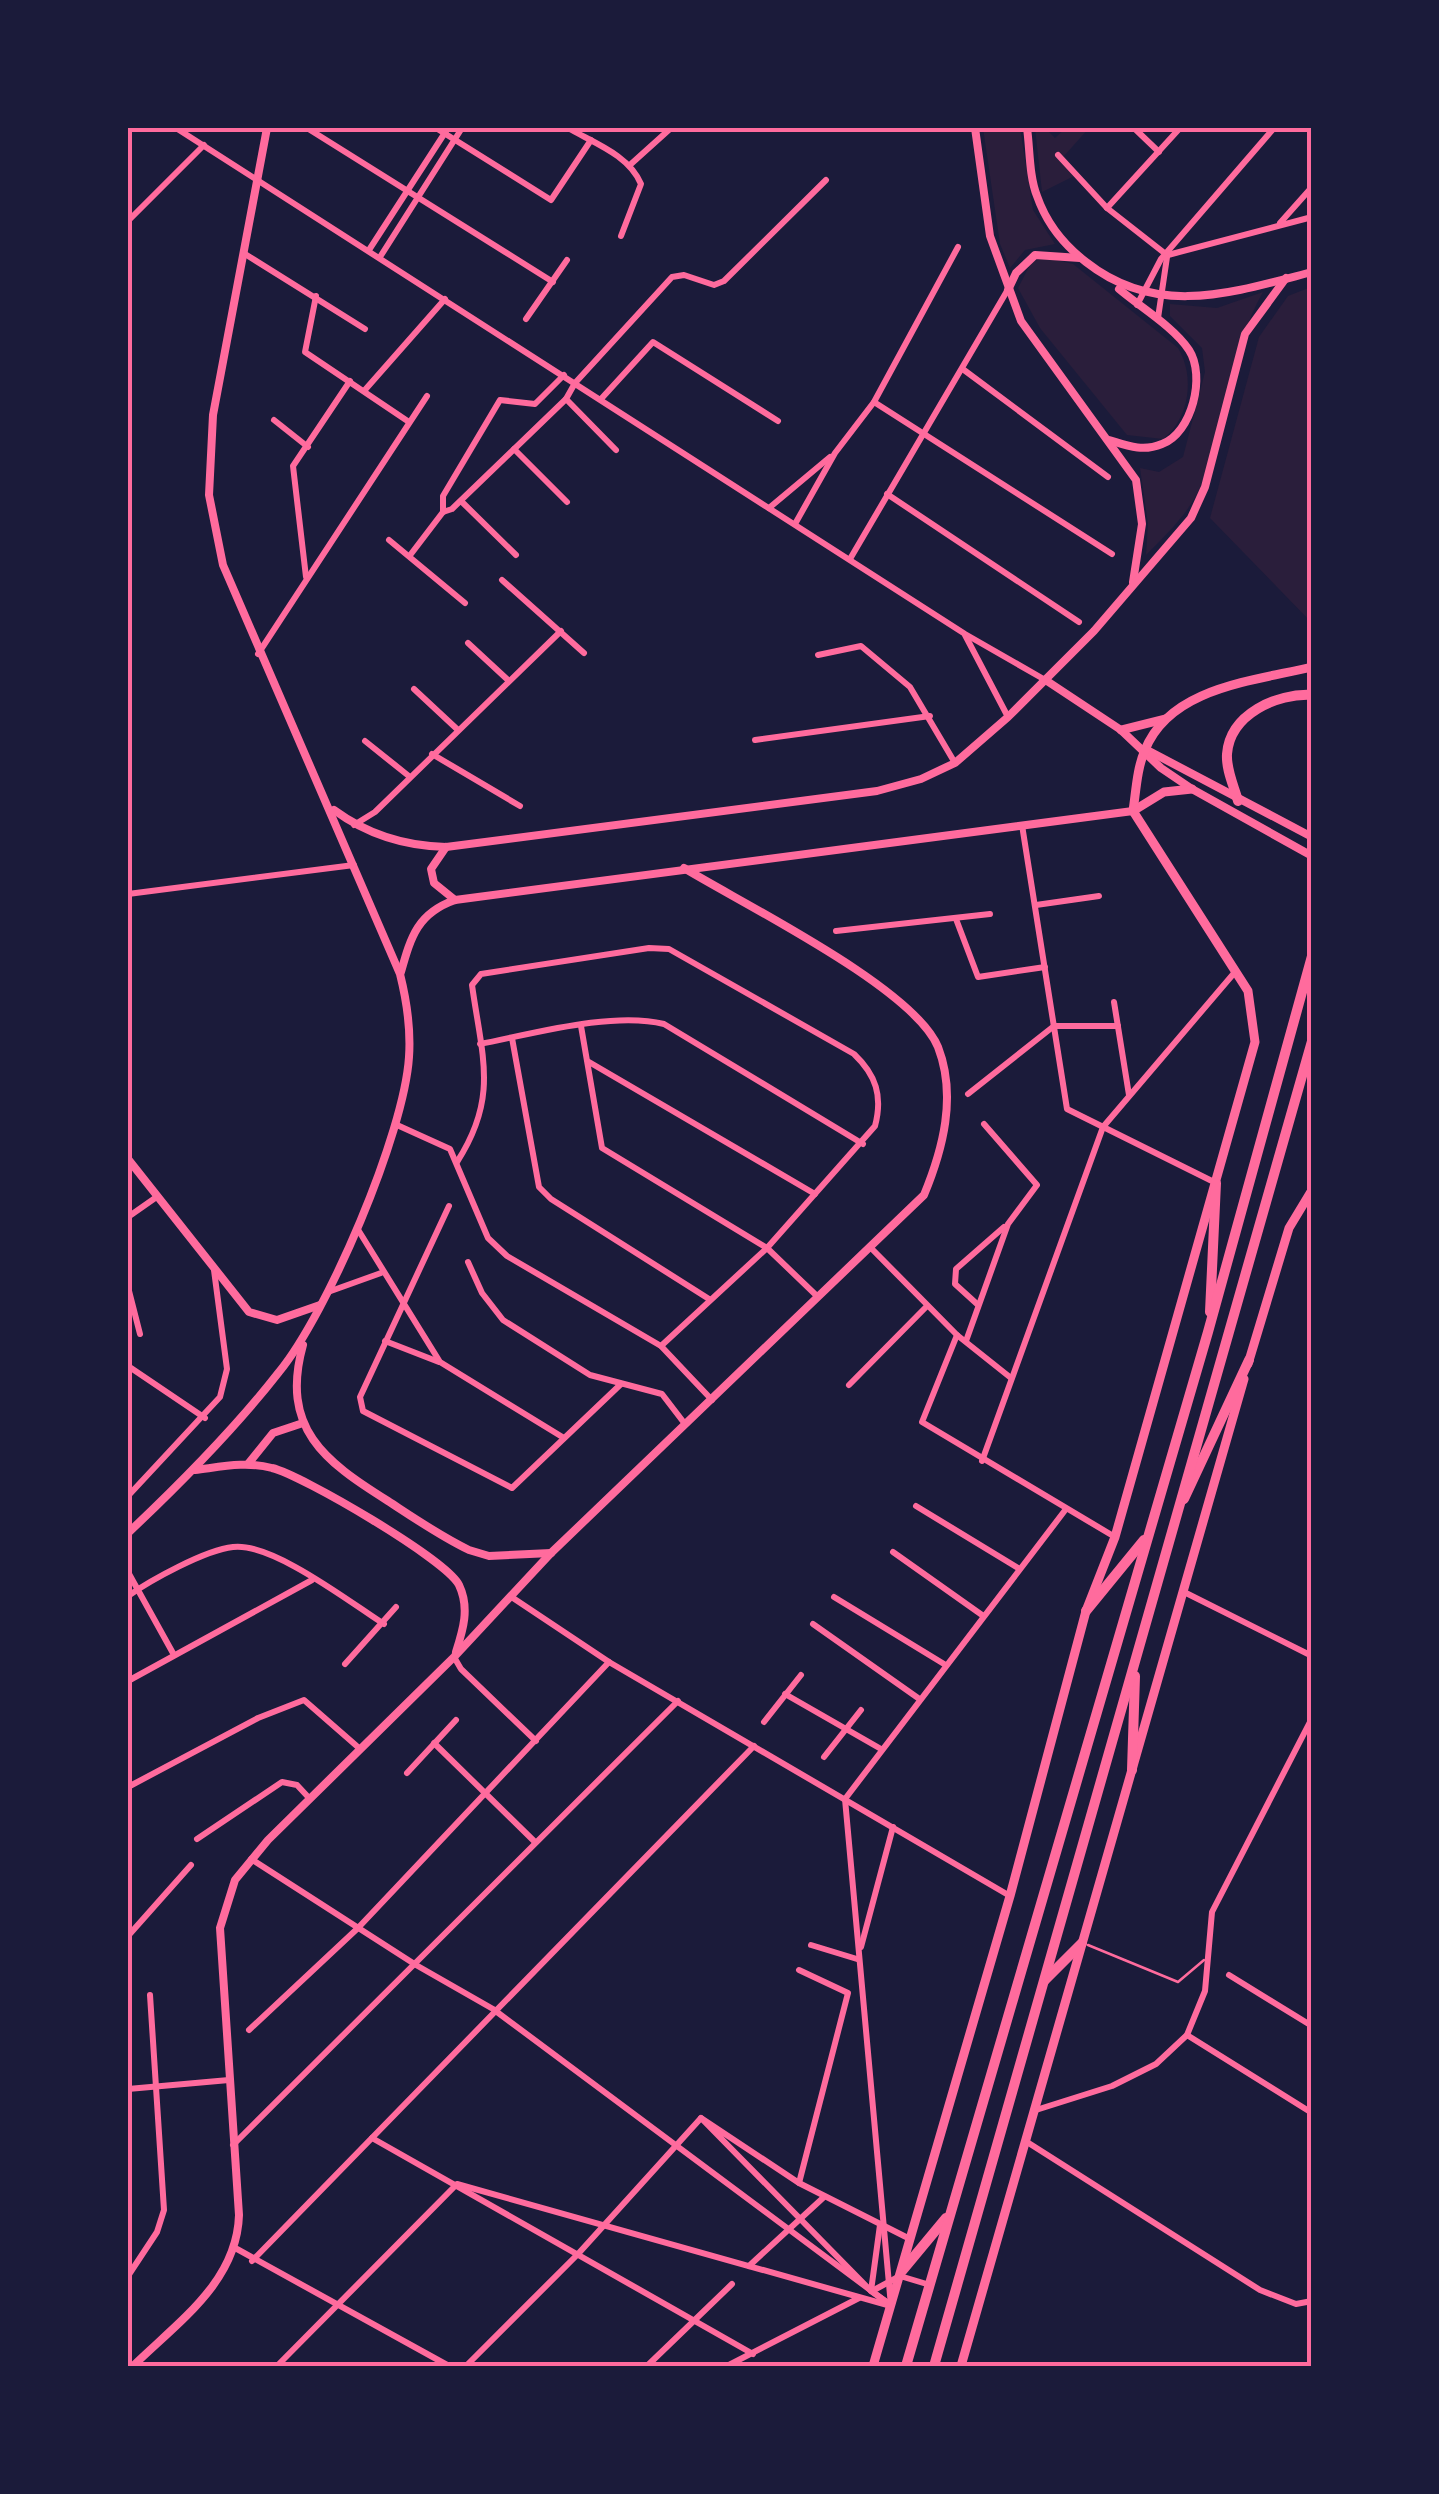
<svg xmlns="http://www.w3.org/2000/svg" width="1439" height="2494" font-family="'Alegreya Sans',sans-serif">
	<style>
		.green { fill: #2a1e3b }
		.lines { fill: none; stroke-linecap: round; stroke-linejoin: round }
		.service { stroke: #ff6b9d; stroke-width: 2.5 }
		.minor { stroke: #ff6b9d; stroke-width: 6 }
		.tertiary { stroke: #ff6b9d; stroke-width: 8 }
		.secondary { stroke: #ff6b9d; stroke-width: 9 }
		.primary { stroke: #ff6b9d; stroke-width: 10 }
		.neatline { fill: none; stroke: #ff6b9d; stroke-width: 4 }
	</style>
	<rect width="100%" height="100%" fill="#1b1b3a"/>
	<g class="green">
		<path d="M983,128H1020L1033,210L1055,244L1025,250L1010,268L1000,244Z"/>
		<path d="M1035,128H1045L1055,138L1066,128H1089L1064,156L1078,174L1042,192Z"/>
		<path d="M1044,257L1073,264L1178,348C1195,376 1190,418 1163,439L1127,435L1040,328L1018,288L1031,263Z"/>
		<path d="M1311,287V622L1210,518L1259,337L1288,296Z"/>
		<path d="M1263,292C1229,352 1228,420 1202,483C1191,511 1167,534 1146,555L1148,524L1140,468L1159,472L1183,457L1205,372L1202,348L1170,316V304L1217,308Z"/>
	</g>
	<g class="lines">
		<path class="service" d="M1088,1945L1178,1982L1204,1960"/>
		<g class="minor">
			<path d="M176,128L965,634L1047,681"/>
			<path d="M307,128L553,282"/>
			<path d="M436,128L551,200L591,140"/>
			<path d="M568,128C594,143 629,155 641,184L621,236"/>
			<path d="M1134,128L1159,152"/>
			<path d="M1058,155L1107,208L1167,255"/>
			<path d="M631,164L671,128"/>
			<path d="M1107,208L1180,128"/>
			<path d="M128,221L204,145"/>
			<path d="M1280,223L1312,187"/>
			<path d="M369,250L448,128"/>
			<path d="M245,254L365,329"/>
			<path d="M1168,255L1312,217"/>
			<path d="M380,257L462,128"/>
			<path d="M316,296L305,352L409,422"/>
			<path d="M1137,305L1161,259L1274,128"/>
			<path d="M1158,318L1167,257"/>
			<path d="M526,319L567,260"/>
			<path d="M964,370L1108,477"/>
			<path d="M364,391L445,299"/>
			<path d="M566,399L616,450"/>
			<path d="M601,399L653,342L778,421"/>
			<path d="M874,402L1112,554"/>
			<path d="M274,420L308,447"/>
			<path d="M514,449L567,502"/>
			<path d="M887,494L1079,622"/>
			<path d="M461,501L516,555"/>
			<path d="M769,508L830,457"/>
			<path d="M443,512V496L500,400L535,404L564,375"/>
			<path d="M795,524L835,453L874,402L958,247"/>
			<path d="M389,540L465,603"/>
			<path d="M411,554L443,512L452,509L566,399L575,383L672,277L684,275L714,285L724,281L826,180"/>
			<path d="M850,559L1007,291"/>
			<path d="M306,577L293,466L350,381"/>
			<path d="M502,580L584,653"/>
			<path d="M965,635L1008,717"/>
			<path d="M468,643L509,681"/>
			<path d="M258,654L427,396"/>
			<path d="M818,655L861,646L910,687L955,763"/>
			<path d="M414,689L458,730"/>
			<path d="M755,740L930,716"/>
			<path d="M365,741L410,777"/>
			<path d="M432,754L520,806"/>
			<path d="M354,825L375,812L561,631"/>
			<path d="M1022,825L1067,1109L1216,1183"/>
			<path d="M128,894L354,865"/>
			<path d="M1036,905L1099,896"/>
			<path d="M956,919L978,977L1045,967"/>
			<path d="M836,931L990,914"/>
			<path d="M1114,1002L1129,1095"/>
			<path d="M581,1026L602,1148L767,1248L818,1297"/>
			<path d="M512,1038L539,1187L551,1199L709,1299"/>
			<path d="M480,1044C532,1034 613,1011 664,1024L863,1144"/>
			<path d="M589,1062L815,1194"/>
			<path d="M968,1094L1054,1026H1118"/>
			<path d="M397,1125L450,1149L488,1238L507,1256L661,1346L712,1400"/>
			<path d="M457,1162C499,1097 482,1057 472,985L481,974L649,948L669,949L854,1054C876,1075 883,1096 875,1126L767,1248L661,1346"/>
			<path d="M449,1206L360,1397L363,1411L512,1488L621,1384"/>
			<path d="M128,1217L158,1196"/>
			<path d="M357,1228L440,1362L564,1438"/>
			<path d="M871,1248L957,1335L1011,1378"/>
			<path d="M468,1262L482,1293L503,1320L590,1375L662,1394L685,1424"/>
			<path d="M128,1287L140,1334"/>
			<path d="M328,1292L381,1273"/>
			<path d="M977,1304L955,1284L956,1269L1004,1227"/>
			<path d="M957,1335L922,1422L1115,1537"/>
			<path d="M385,1341L439,1362"/>
			<path d="M966,1341L1008,1224L1037,1185L984,1124"/>
			<path d="M128,1366L205,1418"/>
			<path d="M849,1385L927,1306"/>
			<path d="M982,1461L1103,1127L1235,972"/>
			<path d="M128,1496L220,1397L227,1369L214,1270"/>
			<path d="M916,1506L1018,1568"/>
			<path d="M893,1552L982,1615"/>
			<path d="M128,1572L174,1655"/>
			<path d="M1184,1592L1312,1656"/>
			<path d="M128,1596C151,1580 205,1550 233,1547C272,1542 351,1603 384,1624"/>
			<path d="M510,1596L609,1662L1010,1896"/>
			<path d="M834,1597L944,1664"/>
			<path d="M813,1624L918,1698"/>
			<path d="M454,1657L461,1669L536,1741"/>
			<path d="M345,1664L396,1607"/>
			<path d="M128,1681L312,1580"/>
			<path d="M785,1694L881,1749"/>
			<path d="M764,1722L801,1675"/>
			<path d="M434,1743L535,1842"/>
			<path d="M824,1757L861,1710"/>
			<path d="M407,1773L456,1720"/>
			<path d="M128,1787L258,1718L304,1700L359,1748"/>
			<path d="M197,1839L282,1782L297,1785L310,1799"/>
			<path d="M251,1859L416,1965L493,2009L885,2301"/>
			<path d="M128,1936L191,1865"/>
			<path d="M811,1945L857,1959"/>
			<path d="M861,1947L893,1827"/>
			<path d="M1229,1975L1312,2026"/>
			<path d="M249,2030L358,1928L609,1662"/>
			<path d="M1187,2035L1312,2113"/>
			<path d="M128,2089L229,2080"/>
			<path d="M1036,2110L1112,2086L1156,2064L1187,2035L1205,1991L1212,1912L1312,1718"/>
			<path d="M372,2138L753,2354"/>
			<path d="M1027,2142L1260,2290L1296,2304L1312,2301"/>
			<path d="M233,2145L678,1701"/>
			<path d="M799,2183L848,1993L799,1970"/>
			<path d="M237,2249L449,2366"/>
			<path d="M252,2261L754,1746"/>
			<path d="M749,2266L824,2197"/>
			<path d="M128,2276L157,2232L164,2210L150,1995"/>
			<path d="M874,2290L900,2276L930,2285"/>
			<path d="M871,2291L880,2225"/>
			<path d="M888,2303L871,2291L701,2118L799,2183L910,2239"/>
			<path d="M277,2366L457,2184L891,2306L845,1799L1066,1509"/>
			<path d="M466,2366L578,2254L701,2118"/>
			<path d="M647,2366L732,2284"/>
			<path d="M727,2366L859,2298"/>
		</g>
		<g class="tertiary">
			<path d="M975,128L990,236L1021,321L1136,480L1142,524L1133,582"/>
			<path d="M1027,128C1030,149 1029,176 1037,196C1046,222 1064,245 1086,262C1157,318 1231,293 1312,272"/>
			<path d="M1008,290L1016,273L1035,255L1080,258"/>
			<path d="M1109,440C1128,446 1143,452 1162,444C1192,433 1206,376 1189,350C1174,327 1140,307 1119,289"/>
			<path d="M1047,681L1121,730L1161,768L1192,789L1312,856"/>
			<path d="M1149,751L1312,837"/>
			<path d="M334,810C368,835 404,846 446,847L877,791L921,779L955,763L1008,717L1094,631L1191,518L1205,487L1245,334L1286,278"/>
			<path d="M446,847L431,869L434,883L455,900"/>
			<path d="M401,972C411,936 418,913 455,900L1133,811"/>
			<path d="M128,1159L249,1312L277,1320L320,1305"/>
			<path d="M303,1345C280,1428 324,1461 388,1501C414,1518 440,1536 469,1550L489,1556L551,1553"/>
			<path d="M248,1464L273,1433L303,1423"/>
			<path d="M195,1470C220,1467 246,1461 272,1468C302,1475 447,1560 459,1585C470,1608 463,1630 456,1652"/>
			<path d="M128,1533C181,1483 233,1431 279,1372C328,1312 404,1134 409,1057C411,1028 407,1002 400,974L223,565L209,495L213,415L267,128"/>
			<path d="M133,2366C178,2322 237,2282 239,2215L220,1928L235,1880L268,1840L454,1657L551,1553L924,1195C943,1149 957,1096 938,1047C914,988 743,904 684,868"/>
		</g>
		<g class="secondary">
			<path d="M1121,730L1165,719"/>
			<path d="M1133,811L1164,792L1192,789"/>
			<path d="M1248,1364L1289,1228L1312,1190"/>
			<path d="M873,2366L1010,1896L1086,1611L1115,1537L1255,1042L1248,991L1133,811C1136,791 1137,768 1145,750C1170,687 1254,681 1312,667"/>
			<path d="M961,2366L1244,1379"/>
		</g>
		<g class="primary">
			<path d="M1238,801C1234,786 1226,770 1227,754C1230,714 1277,693 1312,695"/>
			<path d="M1210,1312L1216,1183"/>
			<path d="M1184,1499L1249,1360"/>
			<path d="M1086,1611L1144,1540"/>
			<path d="M1132,1770L1135,1676"/>
			<path d="M1045,1980L1082,1943"/>
			<path d="M902,2271L946,2218"/>
			<path d="M906,2366L1208,1332L1312,956"/>
			<path d="M934,2366L1312,1041"/>
		</g>
	</g>
	<rect width="1439" height="2494" fill="none" stroke="#1b1b3a" stroke-width="260"/>
	<rect x="130" y="130" width="1179" height="2234" class="neatline"/>
</svg>
